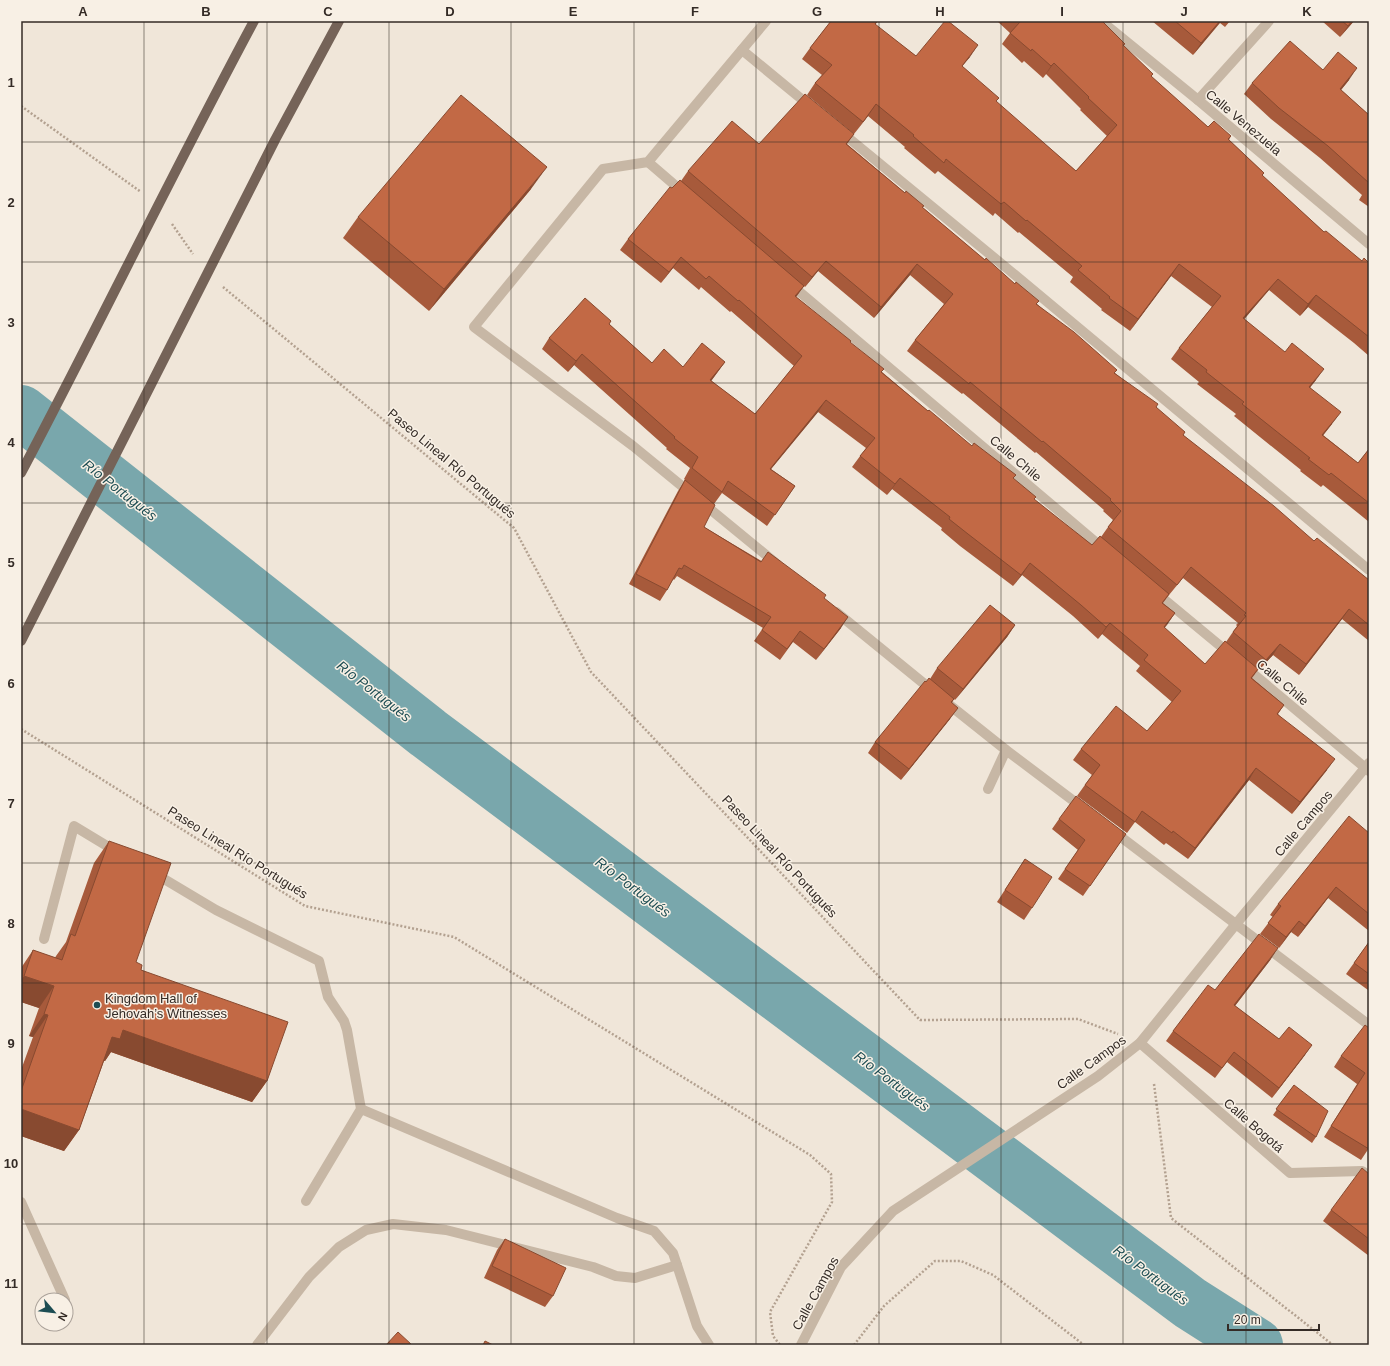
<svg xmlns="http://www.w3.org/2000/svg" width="1390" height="1366" font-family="Arial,sans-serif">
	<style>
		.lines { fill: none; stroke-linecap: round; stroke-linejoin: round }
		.river { stroke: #79a7ac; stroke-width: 54 }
		.path { stroke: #b3a190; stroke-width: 2.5; stroke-dasharray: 2 2; stroke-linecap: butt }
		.lane { stroke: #c7b7a5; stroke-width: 10 }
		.street { stroke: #c7b7a5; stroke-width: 10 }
		.primary { stroke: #756358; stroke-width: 10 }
		.wall { fill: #a75a3b; fill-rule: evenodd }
		.shaded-wall { fill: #884a30 }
		.building { fill: #c26945; stroke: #884a30 }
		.grid { fill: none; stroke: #342b26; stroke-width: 1; stroke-opacity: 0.55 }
		.poi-dot { fill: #1d4d53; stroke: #f8f0e5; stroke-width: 1.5 }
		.labels { text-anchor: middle; stroke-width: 3; stroke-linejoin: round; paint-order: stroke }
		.street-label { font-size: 13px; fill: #342b26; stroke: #f8f0e5 }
		.poi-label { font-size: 13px; fill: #342b26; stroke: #f8f0e5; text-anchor: start }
		.water-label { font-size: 14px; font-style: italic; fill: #1d4d53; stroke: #f8f0e5 }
		.neatline { fill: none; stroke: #342b26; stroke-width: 1.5 }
		.grid-label { font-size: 13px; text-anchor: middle; font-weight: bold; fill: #342b26 }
	</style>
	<rect width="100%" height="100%" fill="#f0e6d9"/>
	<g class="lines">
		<path class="river" d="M21,412L428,733L1190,1303L1256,1345"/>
		<g class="path">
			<path d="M21,106L141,192"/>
			<path d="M172,224L193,254"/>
			<path d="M223,287L514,528L591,672L920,1020L1078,1019L1118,1034"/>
			<path d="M21,729L305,906L454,937L810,1155L831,1174L832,1202L770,1312L773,1336L780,1345"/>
			<path d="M1154,1084L1171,1218L1333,1345"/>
			<path d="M854,1345L884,1306L935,1261H961L993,1275L1084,1345"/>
		</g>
		<g class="lane">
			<path d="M154,873L216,910L319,961L328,997L344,1021L347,1030L361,1109L306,1201"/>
			<path d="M44,939L74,826L117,852"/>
			<path d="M361,1109L617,1218L654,1231L673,1253L677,1265"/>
			<path d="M21,1202L65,1300"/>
		</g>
		<g class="street">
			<path d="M766,21L648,162L603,169L474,327L633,446L777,564"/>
			<path d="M1101,21L1198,100L1369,244"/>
			<path d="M742,50L810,106"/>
			<path d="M1198,100L1269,21"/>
			<path d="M840,131L1009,270L1369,570"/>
			<path d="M648,162L684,193"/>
			<path d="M789,283L1105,550"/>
			<path d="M1154,591L1230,654"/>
			<path d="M836,612L933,691"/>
			<path d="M1245,667L1369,771"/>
			<path d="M947,703L1006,750L1083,808"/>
			<path d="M988,789L1006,750"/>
			<path d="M1113,831L1369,1025"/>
			<path d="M1140,1043L1290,1173L1362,1171L1369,1175"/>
			<path d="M257,1345L309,1277L339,1247L366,1230L393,1224L446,1230L593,1267L616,1276L635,1278L677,1265L697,1326L709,1345"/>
			<path d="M801,1345L841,1267L893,1211L1098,1076L1140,1043L1236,924L1369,763"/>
		</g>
		<g class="primary">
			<path d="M21,473C100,323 174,170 254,21"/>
			<path d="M21,641L275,140L339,21"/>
		</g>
	</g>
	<g class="wall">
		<path d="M831,21H878L875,25L916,56L970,57L962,66L996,102L1076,171L1107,136L1080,110L1081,109L1046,74L1043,78L1024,61L1022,63L1002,44L1010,33L997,21H1102L1151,77L1208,127L1231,136L1229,140L1264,173L1262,176L1324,232L1362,261L1369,263V356L1354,343L1308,307L1300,316L1269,290L1244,319L1316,380L1310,387L1332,424L1323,435L1358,463L1369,449V522L1358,513L1323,485L1321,487L1300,471L1301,470L1234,416L1236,414L1197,384L1199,382L1171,359L1179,348L1212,307L1171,276L1130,331L1101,310L1102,309L1070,282L1073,277L1019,232L1018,233L995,213L993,216L938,171L935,174L904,148L905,147L868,116L854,134L807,95L815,83L822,75L802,59L810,48Z"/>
		<path d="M1152,21H1230L1225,27L1220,23L1193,55Z"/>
		<path d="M1322,21H1354L1340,37Z"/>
		<path d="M1323,70L1349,80L1341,90L1369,115V207L1359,200L1362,195L1320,158L1271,119L1244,94L1252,83Z"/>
		<path d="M854,134L847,144L1037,304L1115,373L1156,407L1183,435L1314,541L1369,580V641L1342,619L1299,675L1273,655L1259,670H1258L1252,678L1284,705L1278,714L1327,770L1292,814L1249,780L1188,859L1166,843L1164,845L1135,822L1127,833L1077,796L1092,775L1073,760L1081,749L1147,731L1172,702L1136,671L1140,666L1102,634L1098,639L1073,616L1022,575L1013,586L960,546L941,530L942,528L892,489L887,495L852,467L866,448L818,412L771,469L795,486L767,526L722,493L714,504L704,527L824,598L841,628L816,660L793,642L780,660L754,641L763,628L677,576L674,580L673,579L667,590L660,601L629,584L678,491L685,480L684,479L690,468L666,449L667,448L574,365L568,372L542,349L549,338L611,321L609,324L652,363L683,367L725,362L711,381L755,414L794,366L731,311L730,312L701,287L699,290L673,268L661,283L620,250L628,239L672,188L681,181L688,171L759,144ZM818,271L874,318L910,275L944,304L915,340L907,351L962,394L963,393L1035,453L1036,452L1104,510L1103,511L1113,520L1101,537L1092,545L1034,500L1013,479L928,411L882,372L850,343L796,297L804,286L805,287ZM1183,578L1238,623L1236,625L1237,626L1226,642L1205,664L1164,628L1175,613L1163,603L1169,595Z"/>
		<path d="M531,189L429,311L343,238L358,217Z"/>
		<path d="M1015,625L1007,637L955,700L954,699L952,703L950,719L901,780L868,753L875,742L926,682L930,679L937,668Z"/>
		<path d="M1059,819L1126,834L1083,896L1058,879L1078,850L1052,829Z"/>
		<path d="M1369,833V931L1328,898L1298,937L1291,932L1279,948L1260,934L1273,917L1270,915L1278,904Z"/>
		<path d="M109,841L136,962L141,970L267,1081L252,1102L111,1052L105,1061H104L79,1130L64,1151L21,1136V1070L33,1037L29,1036L39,1008L21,1002V968L33,950L55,958L56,956L66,942L94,863Z"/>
		<path d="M1025,859L1032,908L1024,920L997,902Z"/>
		<path d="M1369,942V989L1368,990L1346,974Z"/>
		<path d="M1271,959L1235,1006L1279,1039L1305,1055L1272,1098L1227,1062L1215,1078L1166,1041L1173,1031L1215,990Z"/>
		<path d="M1369,1028V1148L1361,1160L1324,1137L1357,1084L1334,1067L1341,1056Z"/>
		<path d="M1294,1085L1316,1137L1312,1143L1273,1115Z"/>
		<path d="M1369,1174V1256L1323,1221L1331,1210Z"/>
		<path d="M505,1239L553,1296L545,1307L484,1278L497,1250Z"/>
	</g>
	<g class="shaded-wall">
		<path d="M1220,21H1221L1193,55L1201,43Z"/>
		<path d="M1352,21H1354L1340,37L1348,26Z"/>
		<path d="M978,45L970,57L953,77L962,66Z"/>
		<path d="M1054,63L1046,74L1043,78L1051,66Z"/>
		<path d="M1357,68L1349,80L1332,101L1340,89Z"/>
		<path d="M876,104L868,116L854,134L863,122Z"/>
		<path d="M547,167L531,189L429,311L444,289Z"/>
		<path d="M681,257L673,268L661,283L669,272Z"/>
		<path d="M826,261L818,271L805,287L812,277Z"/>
		<path d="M917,264L910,275L874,318L881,307Z"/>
		<path d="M1179,264L1171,276L1130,331L1138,319Z"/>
		<path d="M1278,279L1269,290L1235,330L1243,318Z"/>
		<path d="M804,286L796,297L795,296Z"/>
		<path d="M1316,295L1308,307L1300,316L1308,304Z"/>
		<path d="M582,354L574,365L568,372L576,361Z"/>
		<path d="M725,362L717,373L703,392L710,380Z"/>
		<path d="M1324,369L1316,380L1301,399L1309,387Z"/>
		<path d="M826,400L818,412L762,480L770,469Z"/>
		<path d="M1341,412L1332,424L1314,447L1322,435Z"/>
		<path d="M900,478L892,489L887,495L895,484Z"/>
		<path d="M1030,563L1022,575L1013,586L1021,575Z"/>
		<path d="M1349,609L1342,619L1299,675L1306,664Z"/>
		<path d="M1175,613L1167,625L1156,638L1164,627Z"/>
		<path d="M848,617L841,628L816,660L824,649Z"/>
		<path d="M1110,623L1102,634L1098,639L1106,627Z"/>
		<path d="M1015,625L1007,637L955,700L963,689Z"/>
		<path d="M1280,644L1273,655L1259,670L1266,660Z"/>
		<path d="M958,708L950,719L901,780L909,769Z"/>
		<path d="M1335,759L1327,770L1292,814L1300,802Z"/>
		<path d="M1256,768L1249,780L1188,859L1195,848Z"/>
		<path d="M1336,887L1328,898L1298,937L1305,926Z"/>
		<path d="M1299,921L1291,932L1279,948L1286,937Z"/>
		<path d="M1278,948L1271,959L1227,1016L1234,1005Z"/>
		<path d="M24,976L54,986L39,1008L21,1002V980Z"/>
		<path d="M44,1014L48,1015L33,1037L29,1036Z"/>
		<path d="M123,1030L267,1081L252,1102L111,1052L105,1061L97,1058L112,1037Z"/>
		<path d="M1312,1045L1305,1055L1272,1098L1279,1088Z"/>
		<path d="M21,1109L79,1130L64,1151L21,1136Z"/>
	</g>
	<g class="building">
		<path d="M831,21H877L875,24L916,56L945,21H948L978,45L962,66L999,98L996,101L1076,171L1117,125L1088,98L1089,97L1054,63L1051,66L1032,49L1031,51L1010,33L1020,22L1019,21H1102L1125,44L1123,45L1153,74L1151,76L1208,127L1214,121L1231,136L1228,139L1264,173L1262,175L1324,232L1326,231L1362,261L1364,258L1369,263V337L1316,295L1308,304L1278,279L1243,318L1285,352L1292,343L1324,369L1309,387L1341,412L1322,435L1358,463L1369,449V503L1331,473L1329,475L1308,459L1310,458L1242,404L1244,402L1206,372L1207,370L1179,348L1221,296L1179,264L1138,319L1109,298L1110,297L1078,270L1082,266L1027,220L1026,221L1004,202L1001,204L946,159L944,163L913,136L914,135L876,104L863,122L815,83L832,65L810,48Z"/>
		<path d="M1175,21H1220L1201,43Z"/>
		<path d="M1342,21H1352L1348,26Z"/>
		<path d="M1290,41L1323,70L1338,52L1357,68L1340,89L1369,115V183L1328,146L1279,108L1252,83Z"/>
		<path d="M805,94L854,134L846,144L905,193L906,191L924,206L922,207L985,260L986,258L1015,284L1016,282L1039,301L1036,304L1074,332L1117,370L1114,373L1158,404L1156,407L1185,432L1183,435L1274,506L1314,541L1317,538L1369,580V625L1349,609L1306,664L1280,644L1266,660L1233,632L1246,616L1244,615L1246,613L1191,567L1177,585L1108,527L1121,511L1110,500L1111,499L1043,441L1042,442L970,382L969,384L915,340L953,294L917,264L881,307L826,261L812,277L688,171L732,121L759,144Z"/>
		<path d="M461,95L547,167L444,289L358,217Z"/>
		<path d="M680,180L804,286L795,296L851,341L850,342L884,369L881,372L928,411L929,410L972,446L974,443L1016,475L1013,478L1036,497L1034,499L1092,545L1100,536L1169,594L1162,603L1175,613L1164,627L1205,664L1225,641L1258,669L1251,678L1284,705L1277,714L1335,759L1300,802L1256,768L1195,848L1173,831L1172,833L1142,811L1135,822L1085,785L1100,765L1081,749L1116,706L1147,731L1181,691L1144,660L1148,655L1110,623L1106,627L1081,605L1030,563L1021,575L968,534L949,519L950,517L900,478L895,484L860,456L875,438L826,400L770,469L795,486L775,515L728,481L722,492L692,468L698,457L674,438L675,437L582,354L576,361L549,338L585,298L611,321L609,324L652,363L664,349L683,367L702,343L725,362L710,380L755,414L802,356L739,300L738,301L709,276L706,279L681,257L669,272L628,239L670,187L672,188Z"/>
		<path d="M685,480L715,505L704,527L761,562L768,552L826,595L824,598L848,617L824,649L800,631L787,649L762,630L771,617L684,565L682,569L679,568L667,590L636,574Z"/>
		<path d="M990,605L1015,625L963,689L937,668Z"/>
		<path d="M929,678L954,699L951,702L958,708L909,769L875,742L925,681L926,682Z"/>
		<path d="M1076,796L1126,834L1090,886L1065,869L1085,840L1059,819Z"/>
		<path d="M1349,816L1369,833V914L1336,887L1305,926L1299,921L1286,937L1268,923L1281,906L1278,904Z"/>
		<path d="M109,841L171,863L136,962L142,965L141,970L288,1022L267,1081L123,1030L120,1039L112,1037L79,1130L21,1109V1091L48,1015L44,1014L54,986L24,976L33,950L62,960L71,934L75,936Z"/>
		<path d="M1025,859L1052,877L1032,908L1005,890Z"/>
		<path d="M1259,934L1278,948L1234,1005L1279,1039L1289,1027L1312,1045L1279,1088L1234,1052L1222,1068L1173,1031L1208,985L1215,990Z"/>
		<path d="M1369,942V974L1354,963Z"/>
		<path d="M1365,1025L1369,1028V1149L1331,1126L1365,1073L1341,1056Z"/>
		<path d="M1294,1085L1328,1111L1316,1137L1276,1109Z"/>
		<path d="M1362,1168L1369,1174V1239L1331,1210Z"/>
		<path d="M505,1239L566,1268L553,1296L492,1266Z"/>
		<path d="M398,1332L412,1345H386Z"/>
		<path d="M485,1341L493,1345H483Z"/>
	</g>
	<path class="grid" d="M144,21V1345M267,21V1345M389,21V1345M511,21V1345M634,21V1345M756,21V1345M879,21V1345M1001,21V1345M1123,21V1345M1246,21V1345M21,142H1369M21,262H1369M21,383H1369M21,503H1369M21,623H1369M21,743H1369M21,863H1369M21,983H1369M21,1104H1369M21,1224H1369"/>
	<circle class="poi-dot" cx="97" cy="1005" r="4"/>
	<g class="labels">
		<g class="street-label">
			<text transform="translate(1244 122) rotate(40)" y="5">Calle Venezuela</text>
			<text transform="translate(1016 458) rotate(40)" y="5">Calle Chile</text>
			<text transform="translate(452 463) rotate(40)" y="5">Paseo Lineal Río Portugués</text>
			<text transform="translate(1283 682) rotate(40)" y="5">Calle Chile</text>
			<text transform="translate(1303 823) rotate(-50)" y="5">Calle Campos</text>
			<text transform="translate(238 852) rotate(32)" y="5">Paseo Lineal Río Portugués</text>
			<text transform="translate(780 856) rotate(47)" y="5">Paseo Lineal Río Portugués</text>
			<text transform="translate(1091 1062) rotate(-36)" y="5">Calle Campos</text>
			<text transform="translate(1254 1125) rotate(41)" y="5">Calle Bogotá</text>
			<text transform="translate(815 1293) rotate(-61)" y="5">Calle Campos</text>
		</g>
		<g class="poi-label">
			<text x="105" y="1003">Kingdom Hall of<tspan x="105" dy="15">Jehovah’s Witnesses</tspan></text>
		</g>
		<g class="water-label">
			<text transform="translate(120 490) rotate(38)" y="5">Río Portugués</text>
			<text transform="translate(374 691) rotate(38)" y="5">Río Portugués</text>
			<text transform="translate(633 887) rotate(37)" y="5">Río Portugués</text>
			<text transform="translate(892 1081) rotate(37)" y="5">Río Portugués</text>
			<text transform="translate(1151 1275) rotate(37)" y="5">Río Portugués</text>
		</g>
	</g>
	<rect width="1390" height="1366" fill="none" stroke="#f8f0e5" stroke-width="44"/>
	<g transform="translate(54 1312) rotate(118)"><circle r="19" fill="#f8f0e5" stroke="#aaa199"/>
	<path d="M0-3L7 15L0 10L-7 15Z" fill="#1d4d53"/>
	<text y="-6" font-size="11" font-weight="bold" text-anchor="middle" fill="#342b26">N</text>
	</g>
	<path d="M1228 1324v6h91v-6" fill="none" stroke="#342b26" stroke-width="2"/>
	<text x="1234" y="1324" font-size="12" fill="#342b26" stroke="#f8f0e5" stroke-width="3" paint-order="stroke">20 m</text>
	<rect x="22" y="22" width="1346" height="1322" class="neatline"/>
	<g class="grid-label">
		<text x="83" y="16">A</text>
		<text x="206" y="16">B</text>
		<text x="328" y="16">C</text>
		<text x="450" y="16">D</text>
		<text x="573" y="16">E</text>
		<text x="695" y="16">F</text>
		<text x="817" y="16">G</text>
		<text x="940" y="16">H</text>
		<text x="1062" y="16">I</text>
		<text x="1184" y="16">J</text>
		<text x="1307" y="16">K</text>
		<text x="11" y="87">1</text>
		<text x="11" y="207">2</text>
		<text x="11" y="327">3</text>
		<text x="11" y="447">4</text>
		<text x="11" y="567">5</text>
		<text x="11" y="688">6</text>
		<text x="11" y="808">7</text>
		<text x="11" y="928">8</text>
		<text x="11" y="1048">9</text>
		<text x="11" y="1168">10</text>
		<text x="11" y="1288">11</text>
	</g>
</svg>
